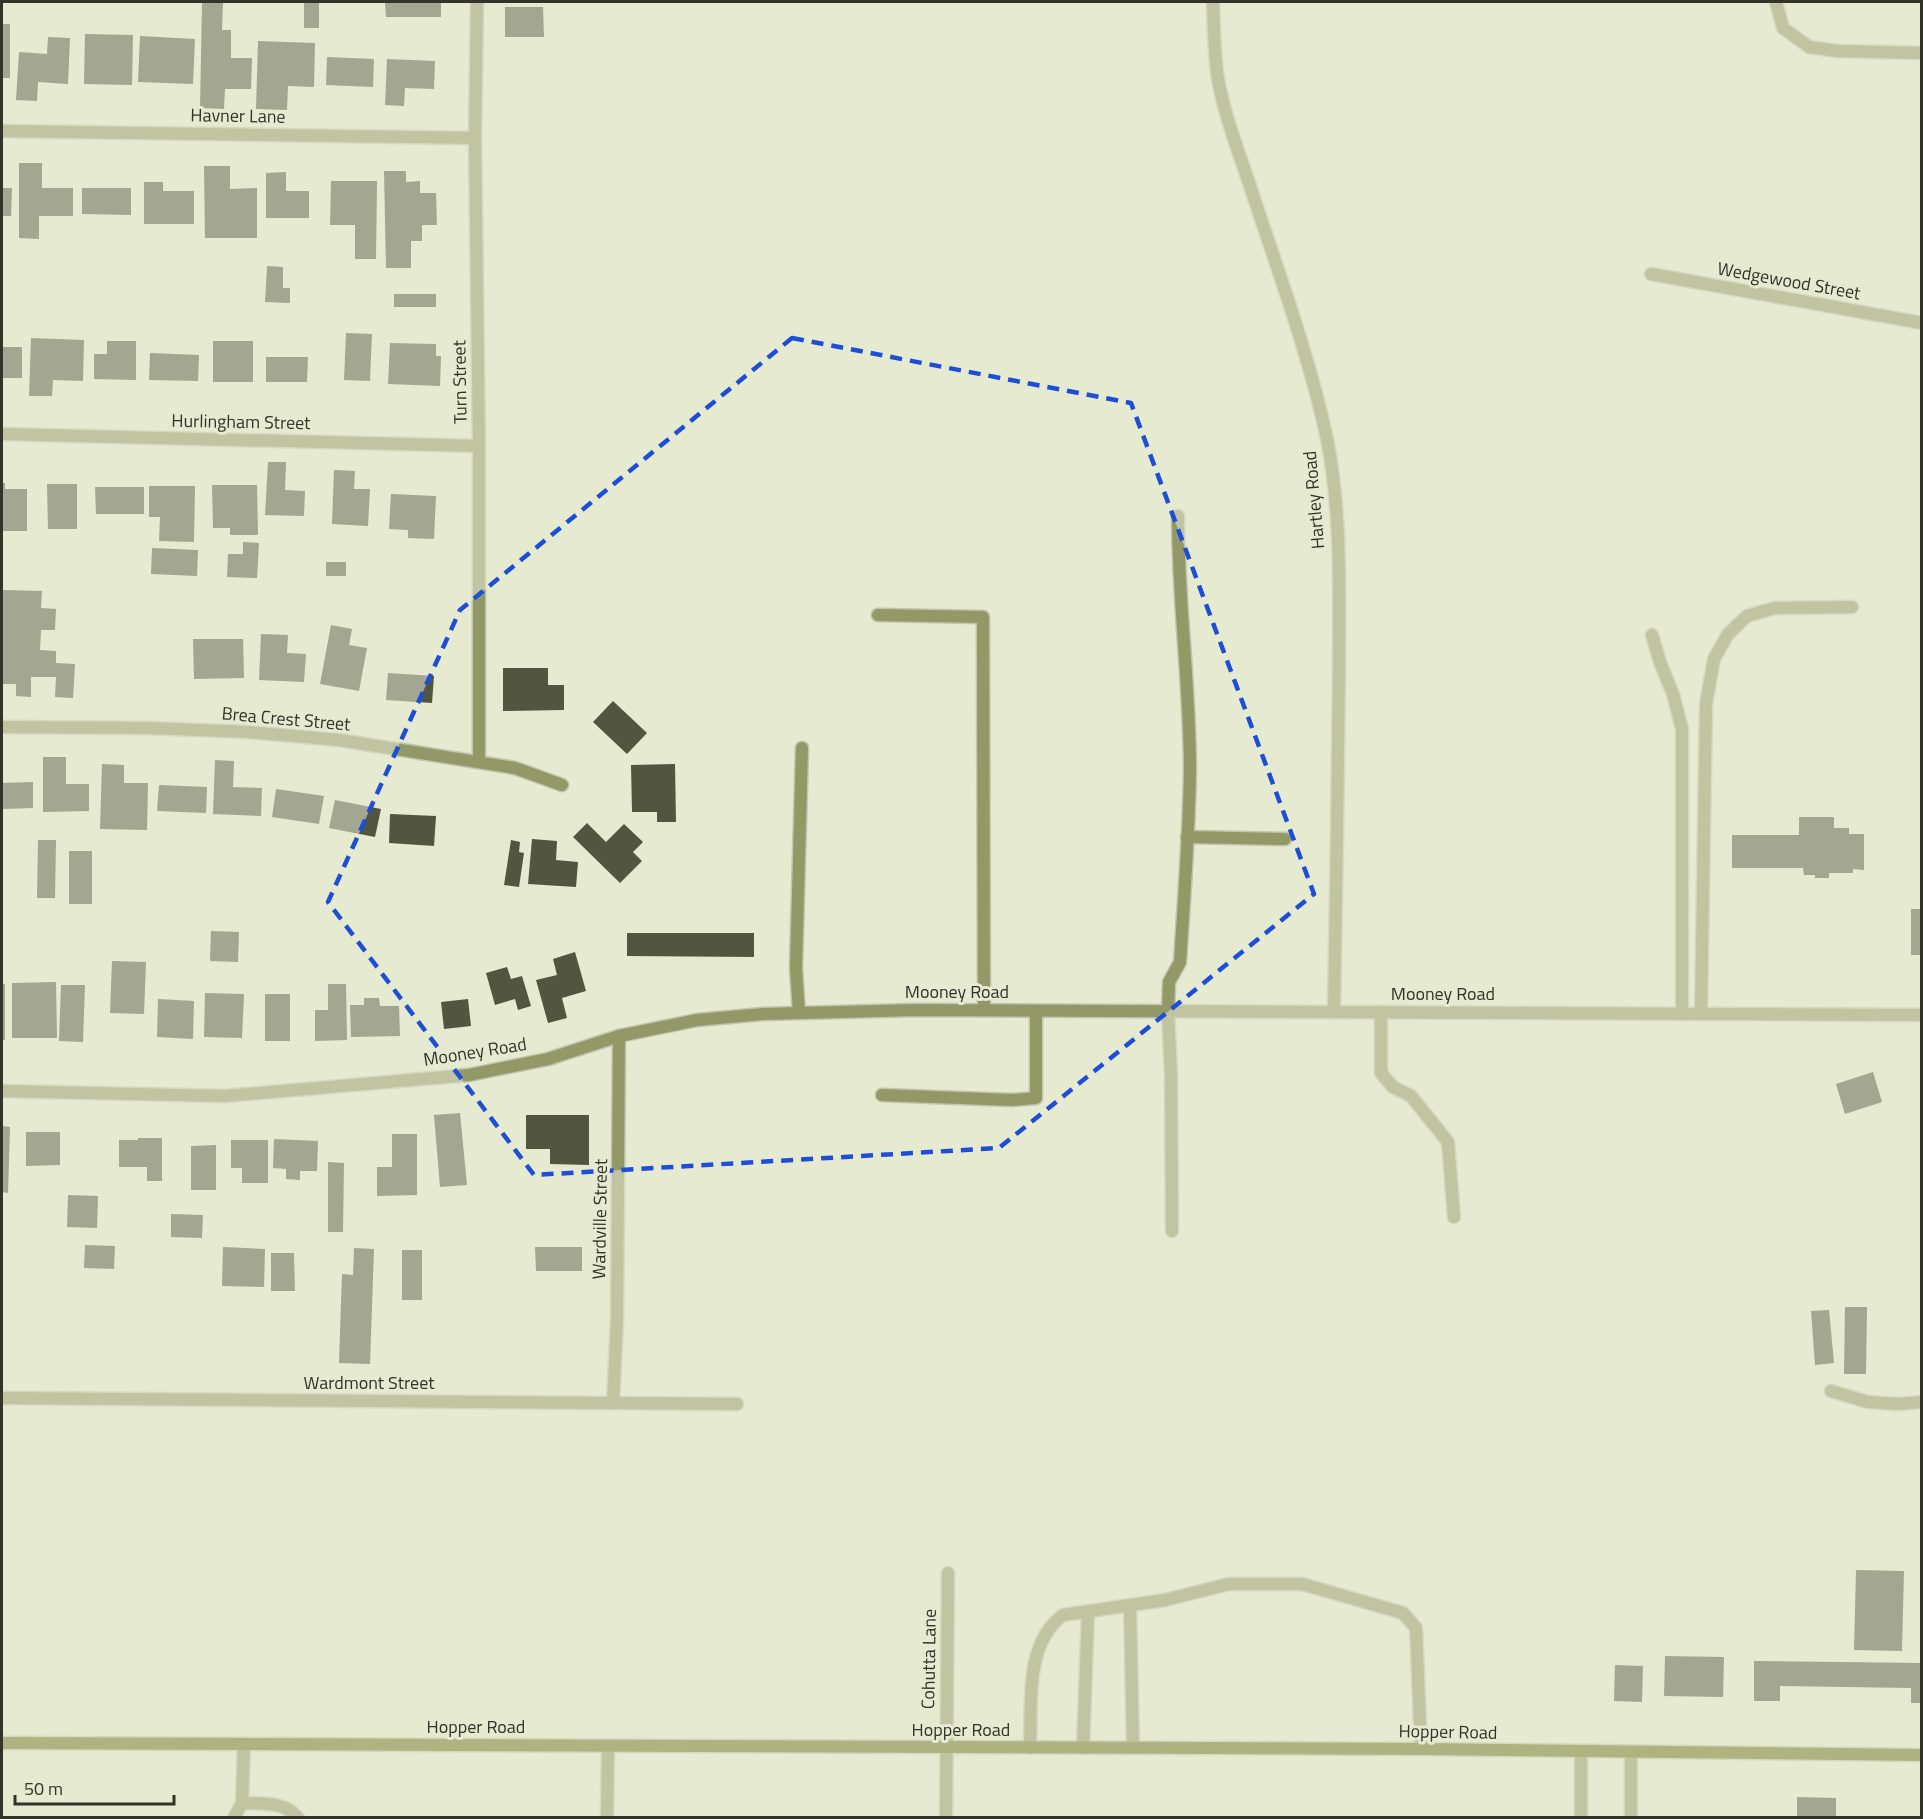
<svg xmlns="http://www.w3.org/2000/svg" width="1923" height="1819" font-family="'Titillium Web',sans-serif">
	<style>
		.building { fill: #525540 }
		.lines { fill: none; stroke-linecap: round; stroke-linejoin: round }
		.lane-casing { stroke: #c2c5af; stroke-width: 15 }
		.street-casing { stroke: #c2c5af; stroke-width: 15 }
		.secondary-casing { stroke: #c2c5af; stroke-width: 15 }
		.lane { stroke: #929866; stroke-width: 12 }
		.street { stroke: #929866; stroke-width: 12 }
		.secondary { stroke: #6b711d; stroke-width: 12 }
		.marked { fill: none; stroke: #1d4ed8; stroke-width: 4.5; stroke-dasharray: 12 8; stroke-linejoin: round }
		.labels { text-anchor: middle; stroke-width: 6; stroke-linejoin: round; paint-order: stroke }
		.street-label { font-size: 18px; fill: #323329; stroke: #e6ead1 }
	</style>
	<rect width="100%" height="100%" fill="#e6ead1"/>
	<g class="building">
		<path d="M202,2H223L222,30H231V58H252L251,89H225L224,109L200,108Z"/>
		<rect x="304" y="2" width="15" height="26"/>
		<path d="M385,2H441V17H386Z"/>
		<path d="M505,7H543L544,37H505Z"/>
		<rect x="2" y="24" width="8" height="54"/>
		<path d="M85,34L133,35L132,85L84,84Z"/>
		<path d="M140,36L195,39L193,84L138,82Z"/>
		<path d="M48,37L70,38L68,84L38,82L37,101L16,100L19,52L47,54Z"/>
		<path d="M258,41L315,43L314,87L288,86L287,110L256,109Z"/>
		<path d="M327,57L374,59L373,87L326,85Z"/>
		<path d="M387,59L435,61L434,89L405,88L404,106L385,105Z"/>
		<path d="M19,163H42V188H73V216H39V239L19,238Z"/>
		<path d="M204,166H230V189L257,188V238H205Z"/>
		<path d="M384,171H406V182L420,181V193H436L437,225H422V241H411V268H386Z"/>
		<path d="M286,172V191H309V218H266V173Z"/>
		<path d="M331,181H377L376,259H355V225H330Z"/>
		<path d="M144,182H163V191H194V224H144Z"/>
		<path d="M2,188H12L11,216H2Z"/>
		<path d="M82,188H131V215L82,214Z"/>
		<path d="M267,266L283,267V288H290V303L265,302Z"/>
		<rect x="394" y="294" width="42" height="13"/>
		<path d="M346,333L372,334L370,381L344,380Z"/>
		<path d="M31,338L84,340L83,381L53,380L52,396H29Z"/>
		<path d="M107,341H136V380L94,379V354H107Z"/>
		<rect x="213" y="341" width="40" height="41"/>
		<path d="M390,343L436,344V356H441L440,386L388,384Z"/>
		<rect x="2" y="347" width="20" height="31"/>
		<path d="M150,353L199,355L198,381L149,380Z"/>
		<path d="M266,357H308L307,382H266Z"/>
		<path d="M268,462H286L285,490L305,491L304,516L265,515Z"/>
		<path d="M334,470L355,471L354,489H370L368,526L332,524Z"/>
		<path d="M2,483H5V489H27V531H2Z"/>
		<path d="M47,484H77V529H48Z"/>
		<path d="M212,485H257L258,535H230V528H213Z"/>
		<path d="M149,486H195L194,542L159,541L160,517H149Z"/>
		<path d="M95,487H144V514H96Z"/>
		<path d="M391,494L436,496L434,539L408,538V530L389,529Z"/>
		<path d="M243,542L259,543L257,578L227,577L228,554H243Z"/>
		<path d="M152,548L198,550L197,576L151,574Z"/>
		<rect x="326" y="562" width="20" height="14"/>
		<path d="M3,590L42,591L41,608L56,609L55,630H41L40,650L56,651V663L75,664L73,698L55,697L56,677H31V697L16,696V684H2Z"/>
		<path d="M331,625L352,629L349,645L367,648L359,691L320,684Z"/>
		<path d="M261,634L288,635L287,653L306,654L304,682L259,680Z"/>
		<path d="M193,639H243L244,678L194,679Z"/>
		<path d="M503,668H548V685H564V710L503,711Z"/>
		<path d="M388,673L434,676L432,703L386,700Z"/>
		<path d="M613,701L647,733L627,754L593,722Z"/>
		<path d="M43,757H66V784H89V811L43,812Z"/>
		<path d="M215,760L234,761L233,787L262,788L261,816L213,814Z"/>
		<path d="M102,764L124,765V783H148L147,830L100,829Z"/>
		<path d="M675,764L676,822H657V812H632L631,765Z"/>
		<path d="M33,782V808L2,809V783Z"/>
		<path d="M159,785L207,787L206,813L157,811Z"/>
		<path d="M276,789L324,796L319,824L272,817Z"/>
		<path d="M335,800L381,809L375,837L329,828Z"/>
		<path d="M390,814L436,816L434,846L389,843Z"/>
		<path d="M1799,817H1834V828H1849V834H1864V870L1853,869V873H1829V878H1815V875H1804L1803,868H1732V835H1799Z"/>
		<path d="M587,823L606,842L624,824L643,842L633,852L642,861L620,883L573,837Z"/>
		<path d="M532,839L557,841L556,860L578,862L576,887L528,884Z"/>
		<path d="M38,840H56L55,898H37Z"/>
		<path d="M511,840L520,842L519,852L524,853L519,887L504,885Z"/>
		<rect x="69" y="851" width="23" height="53"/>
		<rect x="1911" y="909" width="11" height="46"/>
		<path d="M211,931L239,932L238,962L210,961Z"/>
		<path d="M627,933H754V957L627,956Z"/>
		<path d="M575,952L586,991L562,998L567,1018L548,1023L536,980L557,975L553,959Z"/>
		<path d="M112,961L146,962L144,1014L110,1013Z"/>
		<path d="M507,967L511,979L522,976L531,1006L518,1010L515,999L495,1005L486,973Z"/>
		<path d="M56,982L57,1038H12V983Z"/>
		<rect x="2" y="984" width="3" height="56"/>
		<path d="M328,984H346L347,1040L315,1041V1010H328Z"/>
		<path d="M61,985H85L83,1042L59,1041Z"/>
		<path d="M205,993L244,994L242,1038L204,1037Z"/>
		<rect x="265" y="994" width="25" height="47"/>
		<path d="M364,998H379L380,1006H399L400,1036L351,1037L350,1005H364Z"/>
		<path d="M158,999L194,1001L193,1039L157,1037Z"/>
		<path d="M468,999L471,1026L444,1029L441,1002Z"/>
		<path d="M1873,1072L1882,1102L1845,1114L1836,1084Z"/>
		<path d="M460,1113L467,1185L440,1187L434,1115Z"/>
		<path d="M526,1115H589V1165L550,1164V1149H526Z"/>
		<path d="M2,1126L10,1127L8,1193L2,1192Z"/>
		<path d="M26,1132H60V1165L26,1166Z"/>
		<path d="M392,1134H417V1195L377,1196V1167H392Z"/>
		<path d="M138,1138H162V1181H147V1167H119V1140H138Z"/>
		<path d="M274,1139L318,1141L317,1171H300V1180L286,1179V1169L273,1168Z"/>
		<path d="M231,1140H268V1183H242V1168H231Z"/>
		<path d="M216,1145V1190H191V1146Z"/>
		<path d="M328,1162L344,1163L343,1232H328Z"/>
		<path d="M68,1195L98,1196L97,1228L67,1227Z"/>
		<path d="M171,1214L203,1215L202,1238L171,1237Z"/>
		<path d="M85,1245L115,1246L114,1269L84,1268Z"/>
		<path d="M223,1247L265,1249L264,1287L222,1286Z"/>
		<path d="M535,1247H582V1271H536Z"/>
		<path d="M354,1248L374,1249L370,1364L339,1363L342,1274L353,1275Z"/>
		<rect x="402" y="1250" width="20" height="50"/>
		<path d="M271,1253H294L295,1291H271Z"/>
		<path d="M1845,1307H1867L1866,1374H1844Z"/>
		<path d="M1829,1310L1834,1363L1815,1365L1811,1311Z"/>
		<path d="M1856,1570L1904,1571L1902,1651L1854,1650Z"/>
		<path d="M1665,1656L1724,1657L1723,1697L1664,1696Z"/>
		<path d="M1754,1661L1922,1663V1703H1911V1688L1780,1686V1701H1754Z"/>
		<path d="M1615,1665L1643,1666L1642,1702L1614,1701Z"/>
		<path d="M1797,1797L1836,1798V1818H1797Z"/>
	</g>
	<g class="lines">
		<g class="lane-casing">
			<g id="lane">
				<path d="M878,615L983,617L984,1010"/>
				<path d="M1652,635L1660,662L1673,694L1682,729V1014"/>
				<path d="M1187,837L1285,839"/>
				<path d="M1381,1012V1073L1393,1087L1411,1096L1448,1142L1454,1217"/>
				<path d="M799,1013L796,968L802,748"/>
				<path d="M1701,1014L1706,704L1714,659L1728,634L1747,616L1775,608L1852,607"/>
				<path d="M882,1095L1012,1100L1036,1098V1011"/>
				<path d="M1172,1231L1171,1075L1168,1011L1169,982L1180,962C1184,899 1189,835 1190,771C1190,686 1178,601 1178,516"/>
				<path d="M1831,1391L1868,1402L1898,1404L1922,1402"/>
				<path d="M1130,1605L1133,1748"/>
				<path d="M244,1744L242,1803C261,1804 285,1801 298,1818"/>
				<path d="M1030,1748C1032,1704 1024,1644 1063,1615L1165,1600L1229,1584H1302L1403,1613L1416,1628L1421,1749"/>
				<path d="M1083,1748L1088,1612"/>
				<path d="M1581,1752V1818"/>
				<path d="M234,1818L242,1803"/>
				<path d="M607,1818L608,1746"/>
				<path d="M1631,1818V1752"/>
			</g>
		</g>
		<g class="street-casing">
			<g id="street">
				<path d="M477,2L475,138L479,446V762"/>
				<path d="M1213,2C1214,27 1214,53 1218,79C1225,118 1240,155 1252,192C1279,274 1309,355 1327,439C1342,515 1339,595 1339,671C1338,785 1336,898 1334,1012"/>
				<path d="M1776,2L1783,28L1809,47L1837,51L1922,53"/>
				<path d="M2,131L475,138"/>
				<path d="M1651,274L1922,323"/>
				<path d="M2,434L479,446"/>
				<path d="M2,727L147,728L249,732L339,740L515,768L562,785"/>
				<path d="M2,1091L225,1096L469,1075L548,1059L619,1036L697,1020L763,1014L915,1010L1922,1015"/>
				<path d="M2,1398L737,1404"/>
				<path d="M613,1403L617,1320L619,1036"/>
				<path d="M946,1818L948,1573"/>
			</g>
		</g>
		<g class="secondary-casing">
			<path id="secondary" d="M2,1743L1421,1749L1922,1755"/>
		</g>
		<use href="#lane" class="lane"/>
		<use href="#street" class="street"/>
		<use href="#secondary" class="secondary"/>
	</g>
	<path d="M0 0H1923V1819H0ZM792,338L1131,403L1314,894L999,1148L534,1175L328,902L460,610Z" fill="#e6ead1" fill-opacity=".55" fill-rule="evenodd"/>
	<path class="marked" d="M792,338L1131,403L1314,894L999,1148L534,1175L328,902L460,610Z"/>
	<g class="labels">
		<g class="street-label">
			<text transform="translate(238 116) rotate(1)" y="6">Havner Lane</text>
			<text transform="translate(1789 281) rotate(10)" y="6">Wedgewood Street</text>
			<text transform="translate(460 382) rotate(-91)" y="6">Turn Street</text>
			<text transform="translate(241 422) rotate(1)" y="6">Hurlingham Street</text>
			<text transform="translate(1314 500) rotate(-95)" y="6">Hartley Road</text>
			<text transform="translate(286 719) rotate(5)" y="6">Brea Crest Street</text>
			<text x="957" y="998">Mooney Road</text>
			<text x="1443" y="1000">Mooney Road</text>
			<text transform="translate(475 1052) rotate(-9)" y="6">Mooney Road</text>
			<text transform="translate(600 1219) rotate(-89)" y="6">Wardville Street</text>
			<text x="369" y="1389">Wardmont Street</text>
			<text transform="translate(929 1659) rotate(-89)" y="6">Cohutta Lane</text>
			<text x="476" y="1733">Hopper Road</text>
			<text x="961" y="1736">Hopper Road</text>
			<text transform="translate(1448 1732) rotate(1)" y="6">Hopper Road</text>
		</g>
	</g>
	<rect width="1923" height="1819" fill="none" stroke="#323329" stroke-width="6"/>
	<path d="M15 1795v9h159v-9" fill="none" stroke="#323329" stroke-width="3"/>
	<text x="24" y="1795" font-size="18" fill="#323329" stroke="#e6ead1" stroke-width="4.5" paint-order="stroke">50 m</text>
</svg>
